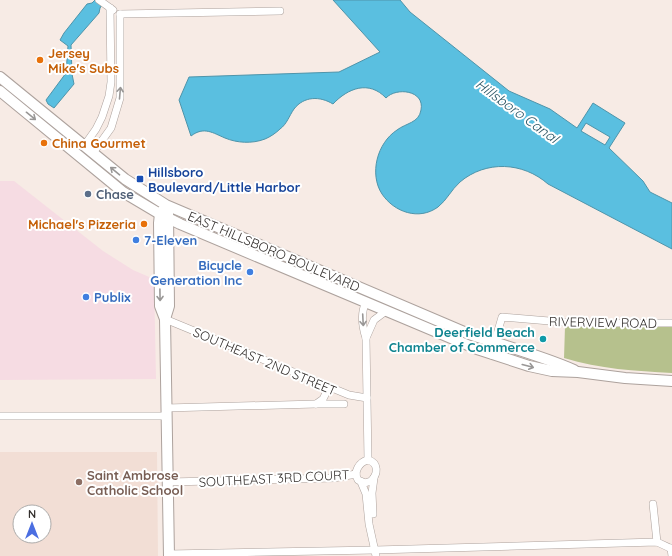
<svg xmlns="http://www.w3.org/2000/svg" width="672" height="556" font-family="Quicksand,sans-serif">
	<style>
		.commercial { fill: #f6dce3 }
		.built { fill: #f2ded5; fill-rule: evenodd }
		.green { fill: #b6c18d }
		.water { fill: #5abfe0; stroke: #4e94aa; fill-rule: evenodd }
		.lines { fill: none; stroke-linecap: round; stroke-linejoin: round }
		.street-casing { stroke: #ada29d; stroke-width: 8 }
		.secondary-casing { stroke: #ada29d; stroke-width: 12 }
		.street { stroke: #fff; stroke-width: 7 }
		.secondary { stroke: #fff; stroke-width: 10 }
		.oneway { stroke: #999796 }
		.food-dot { fill: #e8710a; stroke: #fff; stroke-width: 1.5 }
		.transit-dot { fill: #1a4fb4; stroke: #fff; stroke-width: 1.5 }
		.service-dot { fill: #5c6f8a; stroke: #fff; stroke-width: 1.5 }
		.shop-dot { fill: #3f7fe0; stroke: #fff; stroke-width: 1.5 }
		.culture-dot { fill: #0f9aa8; stroke: #fff; stroke-width: 1.5 }
		.education-dot { fill: #8d6e63; stroke: #fff; stroke-width: 1.5 }
		.labels { text-anchor: middle; stroke-width: 4; stroke-linejoin: round; paint-order: stroke }
		.food-label { font-size: 13px; font-weight: bold; fill: #c56008; stroke: #fff; text-anchor: start }
		.transit-label { font-size: 13px; font-weight: bold; fill: #164399; stroke: #fff; text-anchor: start }
		.service-label { font-size: 13px; font-weight: bold; fill: #4e5e75; stroke: #fff; text-anchor: start }
		.shop-label { font-size: 13px; font-weight: bold; fill: #366cbe; stroke: #fff; text-anchor: start }
		.street-label { font-size: 13px; fill: #332f2d; stroke: #fff }
		.culture-label { font-size: 13px; font-weight: bold; fill: #0d838f; stroke: #fff; text-anchor: end }
		.education-label { font-size: 13px; font-weight: bold; fill: #785e54; stroke: #fff; text-anchor: start }
		.water-label { font-size: 14px; font-style: italic; fill: #2b5665; stroke: #fff }
	</style>
	<rect width="100%" height="100%" fill="#f7ebe5"/>
	<path class="commercial" d="M14,181L103,251L133,270L154,279L156,379L0,380V181Z"/>
	<path class="built" d="M0,452H157L158,556H0ZM20,512H44V536H20Z"/>
	<path class="green" d="M672,326V373C635,371 600,369 564,358L565,327Z"/>
	<g class="water">
		<path d="M95,0H105L100,8L99,13L71,45L72,74L74,84L54,108L48,104L46,100L66,73L68,46L60,40L64,33L87,4L92,3Z"/>
		<path d="M333,0H400L410,12L509,91L550,109L577,128L593,103L625,123L609,148L643,181L650,192L672,203V249L548,184C523,162 486,160 460,182C451,190 447,200 438,207C419,221 394,212 382,194C369,174 377,143 397,130C406,123 419,123 421,110C425,90 396,87 386,98C369,80 348,88 333,104C320,96 304,96 294,109C289,116 287,124 280,129C276,133 270,137 265,139C252,144 237,143 225,138C213,133 204,126 191,136L179,100L189,77L339,72L380,52ZM586,123L610,137L605,145L581,131Z"/>
	</g>
	<g class="lines">
		<g class="street-casing">
			<g id="street">
				<path d="M99,0L113,10"/>
				<path d="M120,14L280,11"/>
				<path d="M84,146L96,129L102,117L109,96L111,82L110,8"/>
				<path d="M93,153L111,128L120,98V14"/>
				<path d="M366,302C360,314 362,326 366,338L368,460"/>
				<path d="M165,319L349,395L367,398"/>
				<path d="M366,338L374,320L386,311"/>
				<path d="M491,355L502,317L573,323H672"/>
				<path d="M316,404L323,399L329,387"/>
				<path d="M166,408L316,404H344"/>
				<path d="M0,416H166"/>
				<path d="M368,460C379,463 378,474 371,481L365,483L358,480C353,472 359,462 368,460Z"/>
				<path d="M168,482L334,478L356,474"/>
				<path d="M361,482L366,494L369,524L376,556"/>
				<path d="M653,504L657,542"/>
				<path d="M373,514L372,493L374,478"/>
				<path d="M671,548L672,556"/>
				<path d="M169,554L375,550L657,542L672,549"/>
			</g>
		</g>
		<g class="secondary-casing">
			<g id="secondary">
				<path d="M0,77L125,179L166,205L469,334C504,346 540,355 574,370"/>
				<path d="M0,91L123,192L160,214L180,224L477,349L529,366L552,371L578,372L625,378L672,381"/>
				<path d="M163,210L160,214L159,223L160,306L165,319L169,556"/>
				<path d="M165,319L169,306L168,213"/>
			</g>
		</g>
		<use href="#street" class="street"/>
		<use href="#secondary" class="secondary"/>
	</g>
	<defs><path id="oneway-shaft" d="M-6 0H5M1.5-3L5.5 0L1.5 3" fill="none" stroke-width="1.6" stroke-linecap="round" stroke-linejoin="round"/></defs>
	<g class="oneway">
		<use href="#oneway-shaft" transform="translate(120 93) rotate(-85)"/>
		<use href="#oneway-shaft" transform="translate(31 116) rotate(39)"/>
		<use href="#oneway-shaft" transform="translate(115 171) rotate(-140)"/>
		<use href="#oneway-shaft" transform="translate(160 295) rotate(89)"/>
		<use href="#oneway-shaft" transform="translate(363 320) rotate(87)"/>
		<use href="#oneway-shaft" transform="translate(528 366) rotate(15)"/>
	</g>
	<g class="food-dot">
		<circle cx="40" cy="60" r="4"/>
		<circle cx="44" cy="143" r="4"/>
		<circle cx="144" cy="224" r="4"/>
	</g>
	<rect class="transit-dot" x="136" y="175" width="8" height="8" rx="2"/>
	<circle class="service-dot" cx="88" cy="194" r="4"/>
	<g class="shop-dot">
		<circle cx="136" cy="240" r="4"/>
		<circle cx="250" cy="272" r="4"/>
		<circle cx="86" cy="297" r="4"/>
	</g>
	<circle class="culture-dot" cx="543" cy="339" r="4"/>
	<circle class="education-dot" cx="79" cy="482" r="4"/>
	<g class="labels">
		<g class="food-label">
			<text x="48" y="58">Jersey<tspan x="48" dy="15">Mike's Subs</tspan></text>
			<text x="52" y="148">China Gourmet</text>
			<text x="136" y="229" text-anchor="end">Michael's Pizzeria</text>
		</g>
		<g class="transit-label">
			<text x="148" y="177">Hillsboro<tspan x="148" dy="15">Boulevard/Little Harbor</tspan></text>
		</g>
		<g class="service-label">
			<text x="96" y="199">Chase</text>
		</g>
		<g class="shop-label">
			<text x="144" y="245">7-Eleven</text>
			<text x="242" y="270" text-anchor="end">Bicycle<tspan x="242" dy="15">Generation Inc</tspan></text>
			<text x="94" y="302">Publix</text>
		</g>
		<g class="street-label">
			<text transform="translate(274 251) rotate(23)" y="5">EAST HILLSBORO BOULEVARD</text>
			<text transform="translate(603 322) rotate(1)" y="5">RIVERVIEW ROAD</text>
			<text transform="translate(265 361) rotate(23)" y="5">SOUTHEAST 2ND STREET</text>
			<text transform="translate(274 478) rotate(-3)" y="5">SOUTHEAST 3RD COURT</text>
		</g>
		<g class="culture-label">
			<text x="535" y="337">Deerfield Beach<tspan x="535" dy="15">Chamber of Commerce</tspan></text>
		</g>
		<g class="education-label">
			<text x="87" y="480">Saint Ambrose<tspan x="87" dy="15">Catholic School</tspan></text>
		</g>
		<g class="water-label">
			<text transform="translate(517 111) rotate(36)" y="5">Hillsboro Canal</text>
		</g>
	</g>
	<g transform="translate(32 524)"><circle r="19" fill="#ffffff" stroke="#adacab"/>
	<path d="M0-3L7 15L0 10L-7 15Z" fill="#4b6ee1"/>
	<text y="-6" font-size="11" font-weight="bold" text-anchor="middle" fill="#332f2d">N</text>
	</g>
</svg>
